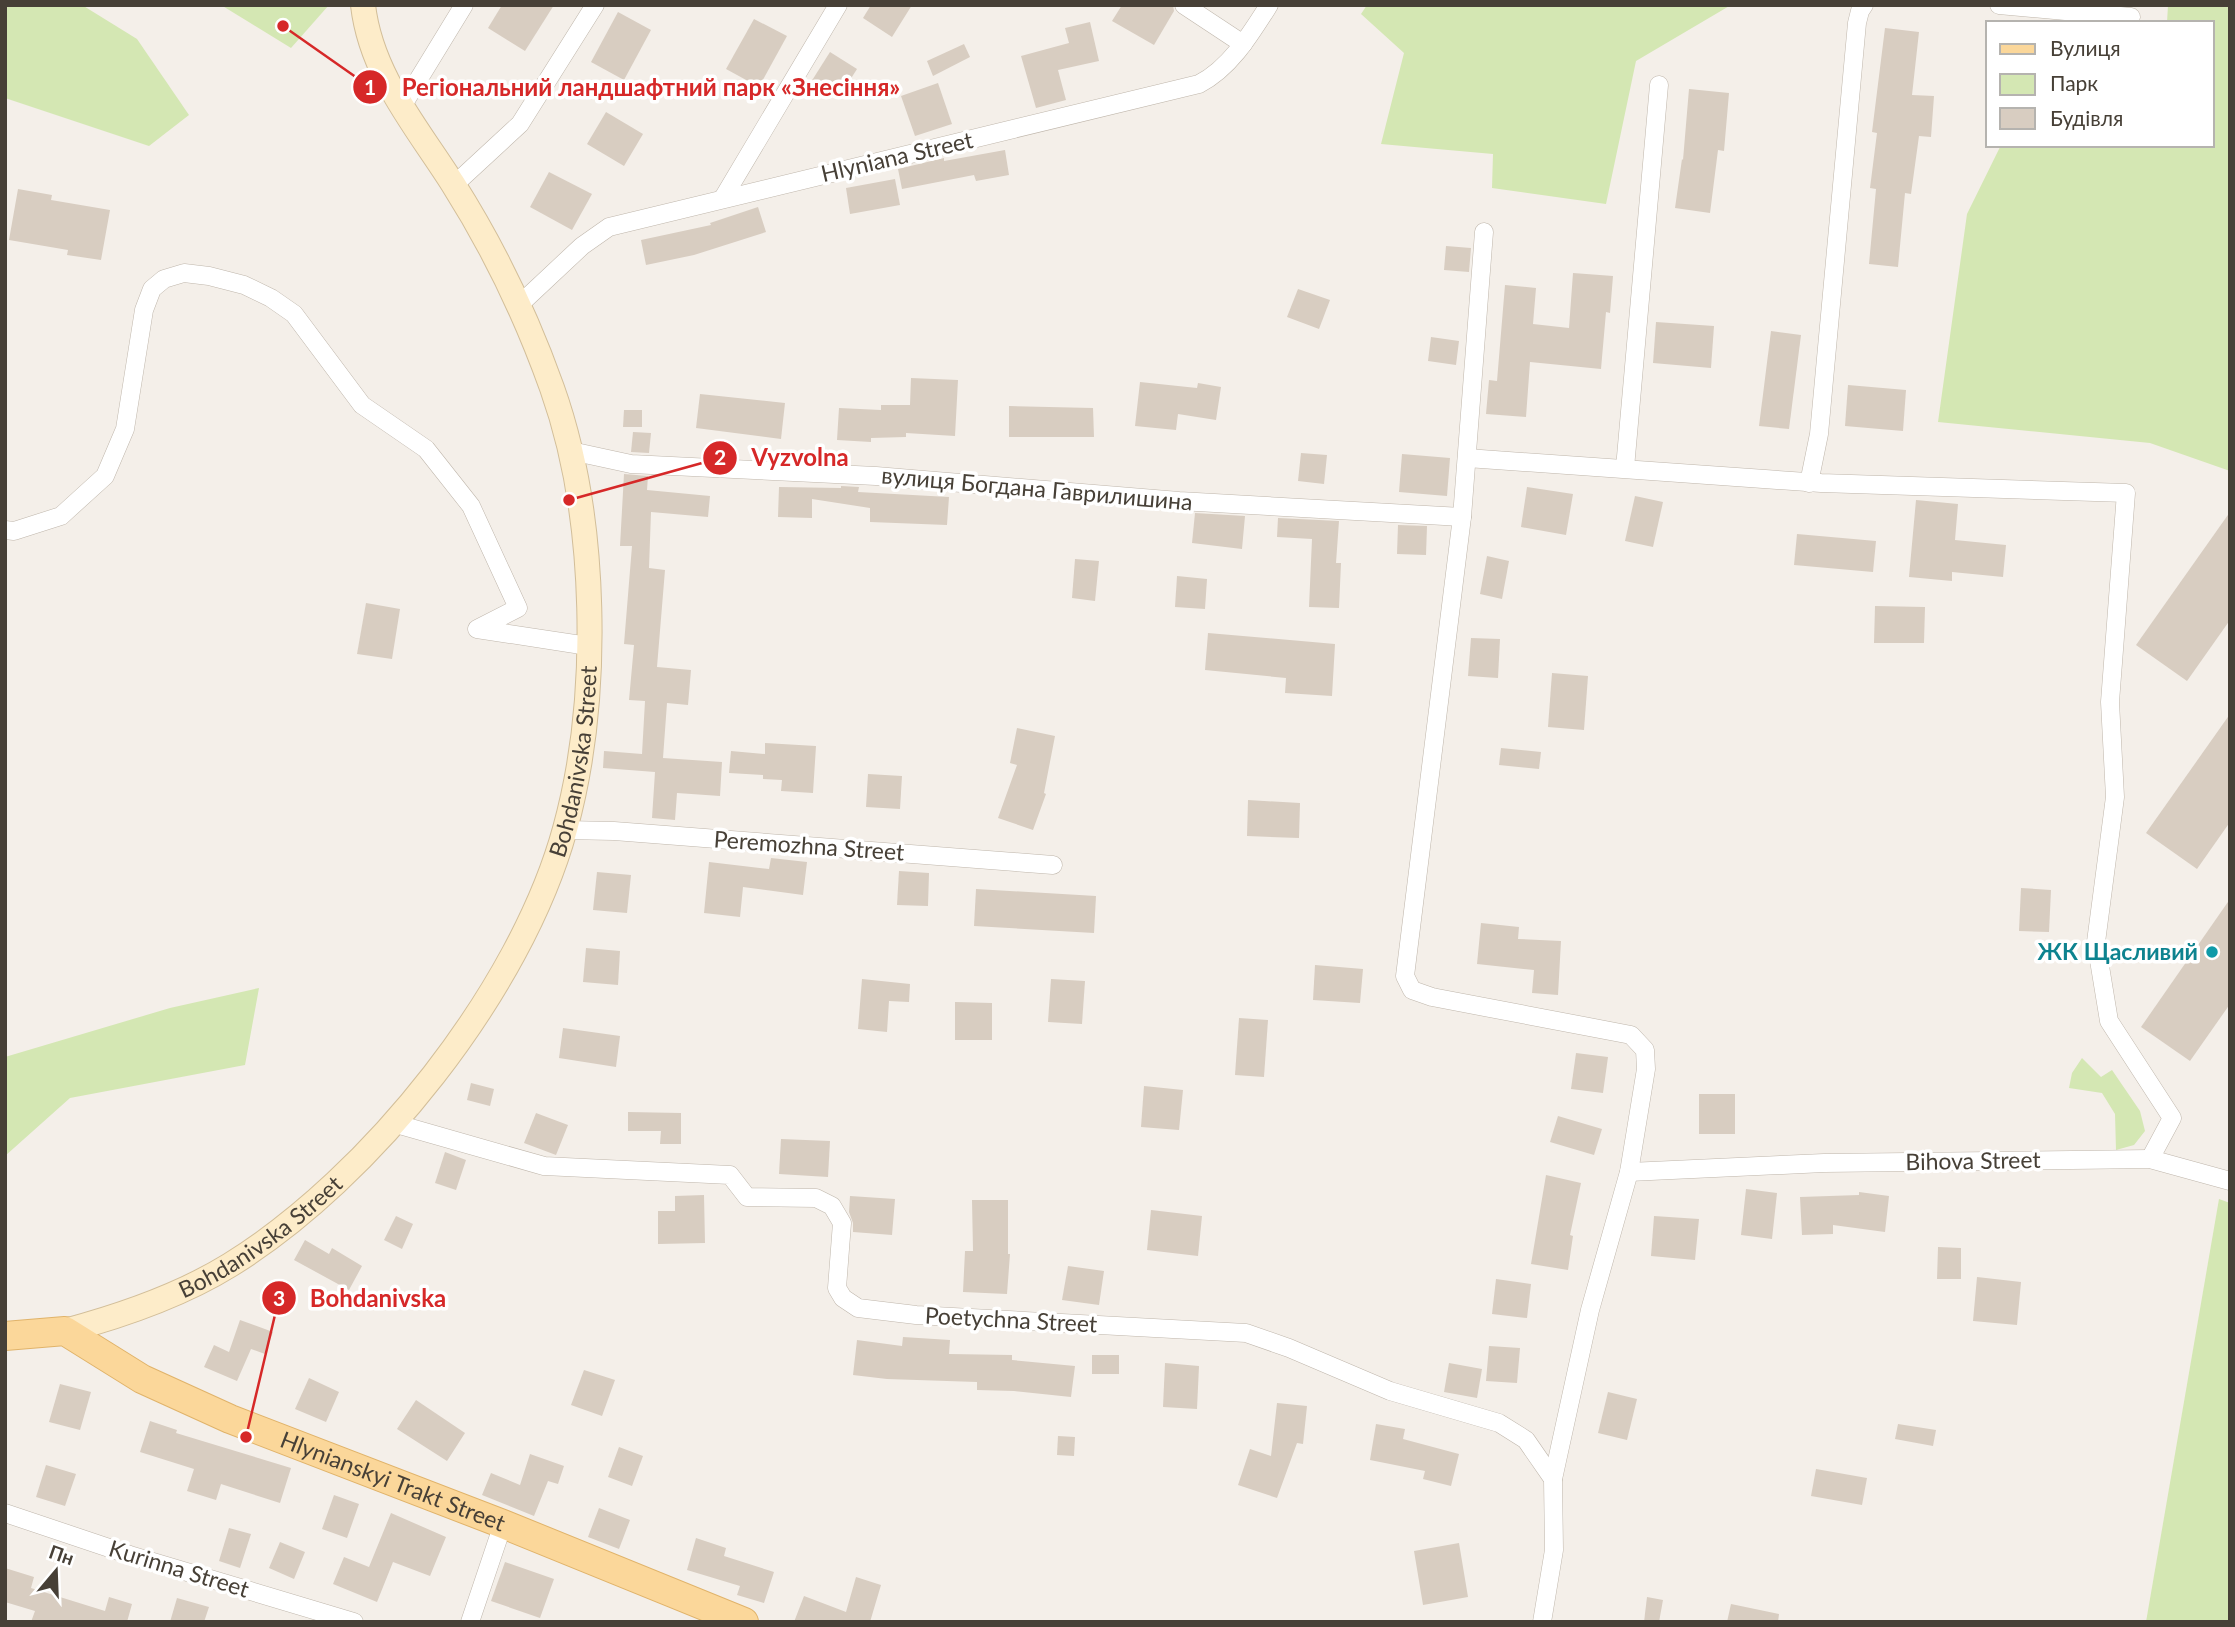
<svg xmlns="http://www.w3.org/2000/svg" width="2235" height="1627" font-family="Lato,sans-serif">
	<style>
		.green { fill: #d4e7b3 }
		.building { fill: #d8cdc1 }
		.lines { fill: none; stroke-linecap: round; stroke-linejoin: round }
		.minor-casing { stroke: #bfb6ab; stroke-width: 19 }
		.secondary-casing { stroke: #d2be99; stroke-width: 26 }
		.primary-casing { stroke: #e0b36a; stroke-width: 30 }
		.minor { stroke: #fff; stroke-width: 18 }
		.secondary { stroke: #fdecc9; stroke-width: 24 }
		.primary { stroke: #fbd79a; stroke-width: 28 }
		.culture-dot { fill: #0f9aa8; stroke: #fff; stroke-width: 2.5 }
		.labels { text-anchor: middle; stroke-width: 7; stroke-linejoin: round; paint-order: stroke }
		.street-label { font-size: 23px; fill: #474037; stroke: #fff }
		.culture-label { font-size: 23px; font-weight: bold; fill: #0d838f; stroke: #fff; text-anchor: end }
		.leader { fill: none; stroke: #d62828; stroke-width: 2.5 }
		.callout-dot { fill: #d62828; stroke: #fff; stroke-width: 2.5 }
		.mark-label { font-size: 21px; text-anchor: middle; font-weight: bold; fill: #fff }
		.callout-label { font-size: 24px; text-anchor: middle; font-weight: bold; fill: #d62828; stroke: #fff; stroke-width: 7; stroke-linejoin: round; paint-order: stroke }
	</style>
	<rect width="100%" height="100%" fill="#f4efe9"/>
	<g class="green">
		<path d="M5,5H82L137,39L189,115L149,146L5,98Z"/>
		<path d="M221,5H329L291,48Z"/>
		<path d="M1367,5H1731L1636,61L1606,204L1492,188L1493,154L1381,144L1404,53L1361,14Z"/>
		<path d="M2168,5H2230V471L2150,443L1938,422L1967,214L2001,145H2212V23H2167Z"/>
		<path d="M259,988L245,1065L70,1098L5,1156V1057L170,1008Z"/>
		<path d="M2082,1058L2101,1077L2112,1070L2140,1111L2145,1131L2134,1145L2116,1150L2115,1114L2102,1093L2069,1088L2072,1073Z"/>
		<path d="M2219,1199L2230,1203V1622H2146Z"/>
	</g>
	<g class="building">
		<path d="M502,5H554L525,51L488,28Z"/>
		<path d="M871,5H912L892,37L863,18Z"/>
		<path d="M1122,5H1173L1174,11L1154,45L1112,21Z"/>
		<path d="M618,12L651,30L624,80L591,62Z"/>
		<path d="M754,19L787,36L759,87L726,69Z"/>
		<path d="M1090,22L1099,61L1058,70L1066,100L1036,108L1021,56L1069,43L1065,28Z"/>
		<path d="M1885,28L1919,32L1912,95L1934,96L1931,137L1919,136L1911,194L1905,193L1898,267L1869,264L1876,189L1870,188L1877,133L1872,132Z"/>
		<path d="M964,44L970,57L933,76L927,61Z"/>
		<path d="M830,52L857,69L838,99L811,82Z"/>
		<path d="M938,83L952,124L915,136L901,96Z"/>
		<path d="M1689,89L1729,93L1724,151L1718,150L1710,213L1675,208L1682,159L1683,160Z"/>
		<path d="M606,112L643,134L624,166L587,144Z"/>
		<path d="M1005,150L1009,175L976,181L974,175L902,189L898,169L944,158V161Z"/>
		<path d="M549,172L592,194L572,230L530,207Z"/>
		<path d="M895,179L900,205L850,214L846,188Z"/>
		<path d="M18,189L52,195L51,200L110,210L101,260L67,255L68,250L9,240Z"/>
		<path d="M758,207L766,232L694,255L646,265L641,240L711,225L710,223Z"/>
		<path d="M1446,246L1471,248L1469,272L1444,270Z"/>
		<path d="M1573,273L1613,276L1610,313L1606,312L1601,369L1530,362L1526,417L1486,414L1489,380L1497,381L1505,285L1536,288L1533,324L1569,328Z"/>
		<path d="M1298,289L1330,300L1319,329L1287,317Z"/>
		<path d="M1656,322L1714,326L1711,368L1653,363Z"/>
		<path d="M1771,331L1801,335L1789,429L1759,426Z"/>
		<path d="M1431,337L1459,341L1456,365L1428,361Z"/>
		<path d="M911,378L958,380L955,436L906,433V437L871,438V442L837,440L839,408L881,410V405H910Z"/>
		<path d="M1140,382L1197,388L1198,383L1221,387L1216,420L1178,414L1176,430L1135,426Z"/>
		<path d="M1848,385L1906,390L1903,431L1845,426Z"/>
		<path d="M700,394L785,403L781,439L696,428Z"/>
		<path d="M1009,406L1093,408L1094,437H1009Z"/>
		<path d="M624,410H642V427H623Z"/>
		<path d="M633,432L651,433L649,453L631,452Z"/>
		<path d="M1301,453L1327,455L1324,484L1298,481Z"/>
		<path d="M1402,454L1450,458L1447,496L1399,492Z"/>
		<path d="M624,474L648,476L647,490L710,496L708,517L651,512L649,568L665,570L657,667L691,670L688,705L667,703L663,758L722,762L720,796L677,793L675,820L652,818L655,772L603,768L604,751L642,754L645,701L629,700L634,645L624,644L632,546H620Z"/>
		<path d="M841,486L859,487L858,492L949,497L947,525L870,522V508L812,499V518L778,517L779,487L841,488Z"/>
		<path d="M1527,487L1573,494L1566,535L1521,527Z"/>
		<path d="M1635,496L1663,502L1653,547L1625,541Z"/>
		<path d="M1916,500L1958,504L1955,540L2006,545L2003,577L1952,572V581L1909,577Z"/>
		<path d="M2230,512V620L2187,681L2136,645Z"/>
		<path d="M1195,513L1245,516L1242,549L1192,543Z"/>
		<path d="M1278,518L1339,521L1336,563H1341L1339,608L1309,607L1312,539L1277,537Z"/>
		<path d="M1398,525L1427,526L1426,555L1397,554Z"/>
		<path d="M1797,534L1876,541L1873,572L1794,565Z"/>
		<path d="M1487,556L1509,561L1502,599L1480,594Z"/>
		<path d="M1075,559L1099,561L1095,601L1072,598Z"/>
		<path d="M1177,576L1207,579L1205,609L1175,607Z"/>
		<path d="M366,603L400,609L392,659L357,654Z"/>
		<path d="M1875,606L1925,607L1924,643H1874Z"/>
		<path d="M1208,633L1335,644L1332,696L1285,693L1286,678L1205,670Z"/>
		<path d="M1471,638L1500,639L1498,678L1468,676Z"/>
		<path d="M1552,673L1588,676L1584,730L1548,727Z"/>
		<path d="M2230,714V822L2197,869L2146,833Z"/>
		<path d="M1017,728L1055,736L1044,793L1046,794L1033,830L998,818L1017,765L1010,763Z"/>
		<path d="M765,743L816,746L813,793L781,791L782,780L763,779V775L729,773L731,751L765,754Z"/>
		<path d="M1501,748L1541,752L1539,769L1499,765Z"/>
		<path d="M868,774L902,776L900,809L866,807Z"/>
		<path d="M1248,800L1300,803L1299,838L1247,836Z"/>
		<path d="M771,858L807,862L803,895L743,887L740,917L704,913L709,862L769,869Z"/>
		<path d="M899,871L929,873L928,906L897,905Z"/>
		<path d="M597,872L631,875L627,913L593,910Z"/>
		<path d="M2021,888L2051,890L2049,932L2019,931Z"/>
		<path d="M976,889L1096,896L1094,933L974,926Z"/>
		<path d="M2230,899V1004L2190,1061L2141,1027Z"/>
		<path d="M1481,923L1519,927L1518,939L1561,941L1558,995L1532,993L1534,970L1477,964Z"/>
		<path d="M586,948L620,951L618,985L583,982Z"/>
		<path d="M1315,965L1363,969L1360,1003L1313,1000Z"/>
		<path d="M862,979L910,984L909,1002L889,1001L887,1032L858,1029Z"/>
		<path d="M1051,979L1085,981L1082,1024L1048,1022Z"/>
		<path d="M955,1002L992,1003V1040H955Z"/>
		<path d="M1239,1018L1268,1020L1264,1077L1235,1075Z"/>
		<path d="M563,1028L620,1036L616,1067L559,1058Z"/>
		<path d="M1576,1053L1608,1057L1603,1093L1571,1089Z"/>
		<path d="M471,1083L494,1089L490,1106L467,1100Z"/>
		<path d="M1144,1086L1183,1090L1179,1130L1141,1127Z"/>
		<rect x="1699" y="1094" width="36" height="40"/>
		<path d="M628,1112L681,1113V1144H660L661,1131H628Z"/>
		<path d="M536,1113L568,1125L556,1155L524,1143Z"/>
		<path d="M1558,1116L1602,1129L1594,1155L1550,1142Z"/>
		<path d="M781,1139L830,1141L828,1177L779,1174Z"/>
		<path d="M445,1152L466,1160L456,1190L435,1183Z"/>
		<path d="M1546,1175L1581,1183L1570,1235L1573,1236L1568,1270L1531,1264Z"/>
		<path d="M1746,1189L1777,1193L1772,1239L1741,1235Z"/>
		<path d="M1859,1192L1889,1196L1885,1232L1833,1225V1234L1802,1235L1800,1197L1859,1195Z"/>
		<path d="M704,1195L705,1243L658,1244V1211H675V1196Z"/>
		<path d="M850,1196L895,1199L892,1235L853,1232V1223L849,1212Z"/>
		<path d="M972,1200H1008V1254H1010L1007,1294L963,1292L965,1251H973Z"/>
		<path d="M1151,1210L1202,1216L1198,1256L1147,1250Z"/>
		<path d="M396,1216L413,1224L402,1249L384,1240Z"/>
		<path d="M1654,1216L1699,1219L1695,1260L1651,1256Z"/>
		<path d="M305,1240L329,1254L332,1248L362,1266L349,1290L294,1260Z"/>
		<path d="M1938,1247L1961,1248V1279H1937Z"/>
		<path d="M1068,1266L1104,1271L1099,1305L1062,1300Z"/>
		<path d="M1977,1277L2021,1282L2017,1325L1973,1321Z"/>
		<path d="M1496,1279L1531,1284L1527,1318L1492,1314Z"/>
		<path d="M240,1320L273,1332L265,1354L251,1349L237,1381L204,1367L214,1345L229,1352Z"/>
		<path d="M903,1337L950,1340L949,1354L1012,1355V1360L1075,1366L1071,1397L1014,1391L977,1390V1382L887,1379L853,1375L857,1340L902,1346Z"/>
		<path d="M1489,1346L1520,1348L1517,1383L1486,1381Z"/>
		<rect x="1092" y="1355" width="27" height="19"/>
		<path d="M1165,1363L1199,1366L1197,1409L1163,1407Z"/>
		<path d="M1449,1363L1482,1369L1477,1398L1444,1392Z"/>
		<path d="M584,1370L615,1380L602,1416L571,1405Z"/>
		<path d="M309,1378L339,1392L326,1422L295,1409Z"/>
		<path d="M60,1384L91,1392L80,1430L49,1422Z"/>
		<path d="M1608,1392L1637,1399L1627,1440L1598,1433Z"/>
		<path d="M416,1400L465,1433L447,1461L397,1429Z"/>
		<path d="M1277,1403L1307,1406L1303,1444L1297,1443L1277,1498L1238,1485L1250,1449L1271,1456Z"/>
		<path d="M150,1421L177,1430L176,1433L291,1468L280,1503L221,1484L216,1500L187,1491L194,1469L140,1452Z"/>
		<path d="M1376,1424L1405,1429L1403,1439L1459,1454L1451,1486L1423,1479L1425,1471L1370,1460Z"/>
		<path d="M1898,1424L1936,1430L1933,1446L1895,1439Z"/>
		<path d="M1058,1436L1075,1437L1074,1456L1057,1455Z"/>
		<path d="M619,1447L643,1456L632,1486L608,1477Z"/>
		<path d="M530,1454L564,1466L558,1484L548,1481L534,1516L482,1495L491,1473L520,1485Z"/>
		<path d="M46,1465L76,1474L65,1506L36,1497Z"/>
		<path d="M1816,1469L1867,1478L1862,1505L1811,1496Z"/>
		<path d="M334,1495L359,1504L347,1538L322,1529Z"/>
		<path d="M599,1508L630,1520L619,1549L588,1537Z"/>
		<path d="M391,1513L446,1537L430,1576L393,1562L377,1602L333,1584L344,1557L369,1567Z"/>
		<path d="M229,1528L251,1534L240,1568L219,1561Z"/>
		<path d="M696,1538L726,1548L724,1556L774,1572L764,1603L737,1595L740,1586L687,1570Z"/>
		<path d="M280,1542L305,1552L294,1579L269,1568Z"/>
		<path d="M1459,1543L1468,1597L1423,1605L1414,1551Z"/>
		<path d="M505,1562L554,1579L540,1618L491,1601Z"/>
		<path d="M5,1568L34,1577L31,1588L105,1611L109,1597L132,1604L127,1622H31L35,1611L5,1602Z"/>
		<path d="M856,1577L881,1585L870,1622H794L804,1596L846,1612Z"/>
		<path d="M1647,1597L1663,1600L1659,1622H1644Z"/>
		<path d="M177,1598L209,1607L204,1622H170Z"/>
		<path d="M1731,1604L1779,1614L1778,1622H1727Z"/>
	</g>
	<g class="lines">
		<g class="minor-casing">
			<g id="minor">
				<path d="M1184,5L1243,44"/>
				<path d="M1999,5L2131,17"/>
				<path d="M401,108L464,5"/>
				<path d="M454,185L520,124L595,5"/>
				<path d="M723,198L838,5"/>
				<path d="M1484,232L1462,517L1405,976L1412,990L1432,997L1631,1035L1645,1050L1646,1069L1629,1172L1590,1310L1553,1479"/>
				<path d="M518,306L582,246L609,227L1199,84C1230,68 1250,35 1269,5"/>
				<path d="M571,451L631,464L876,476L1179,501L1462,517"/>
				<path d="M1467,458L1821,483L2126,493L2110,702L2115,797L2096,942L2109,1021L2172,1118L2150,1159"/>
				<path d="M1625,468L1659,85"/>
				<path d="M1809,483L1819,434L1857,23L1860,11L1864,5"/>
				<path d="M5,530L14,531L61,516L105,476L125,429L144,310L152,289L164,279L184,273L209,276L244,285L271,298L294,314L362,405L426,449L471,506L518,608L477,629L588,646"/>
				<path d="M564,830L614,831L1053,865"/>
				<path d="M393,1123L544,1166L730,1175L747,1197L816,1198L832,1206L842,1223L837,1288L843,1298L858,1308L916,1315L1246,1333L1289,1348L1390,1391L1499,1423L1526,1440L1553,1479L1554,1550L1542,1622"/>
				<path d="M1629,1172L1824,1163L2150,1159L2230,1181"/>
				<path d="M5,1513L130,1555L354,1622"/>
				<path d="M470,1622L503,1524"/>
			</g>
		</g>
		<g class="secondary-casing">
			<g id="secondary">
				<path id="s1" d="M65,1331C121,1316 180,1296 230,1265C371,1178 521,990 565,829C601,698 598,517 552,388C527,318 493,247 453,184C417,127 371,75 363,5"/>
			</g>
		</g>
		<g class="primary-casing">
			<g id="primary">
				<path id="s2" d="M5,1336L65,1331L142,1379L230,1419L503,1524L744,1622"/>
			</g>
		</g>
		<use href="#minor" class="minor"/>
		<use href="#secondary" class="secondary"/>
		<use href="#primary" class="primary"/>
	</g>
	<circle class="culture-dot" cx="2212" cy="952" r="7"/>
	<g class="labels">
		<g class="street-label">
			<text transform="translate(897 157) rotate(-13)" y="8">Hlyniana Street</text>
			<text transform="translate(1037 489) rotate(5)" y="8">вулиця Богдана Гаврилишина</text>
			<text dy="8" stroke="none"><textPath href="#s1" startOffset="807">Bohdanivska Street</textPath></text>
			<text transform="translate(809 846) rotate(4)" y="8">Peremozhna Street</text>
			<text transform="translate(1973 1161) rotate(-1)" y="8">Bihova Street</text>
			<text dy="8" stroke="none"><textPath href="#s1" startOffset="219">Bohdanivska Street</textPath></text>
			<text transform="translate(1011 1320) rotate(3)" y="8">Poetychna Street</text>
			<text dy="8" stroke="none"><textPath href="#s2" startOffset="422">Hlynianskyi Trakt Street</textPath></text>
			<text transform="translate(179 1569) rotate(17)" y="8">Kurinna Street</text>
		</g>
		<g class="culture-label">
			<text x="2198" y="960">ЖК Щасливий</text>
		</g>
	</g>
	<path class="leader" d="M283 26L370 87M569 500L720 458M246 1437L279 1298"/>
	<g class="callout-dot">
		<circle cx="283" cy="26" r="7"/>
		<circle cx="569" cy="500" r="7"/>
		<circle cx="246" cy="1437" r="7"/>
		<circle cx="370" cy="87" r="18"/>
		<circle cx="720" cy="458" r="18"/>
		<circle cx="279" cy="1298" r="18"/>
	</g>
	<g class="mark-label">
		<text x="370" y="95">1</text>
		<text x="720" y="465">2</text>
		<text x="279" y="1306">3</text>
	</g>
	<g class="callout-label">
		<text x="651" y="96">Регіональний ландшафтний парк «Знесіння»</text>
		<text x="800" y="466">Vyzvolna</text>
		<text x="378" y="1307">Bohdanivska</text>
	</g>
	<rect width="2235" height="1627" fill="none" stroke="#474037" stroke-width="14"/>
	<rect x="1986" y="21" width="228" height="126" fill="#ffffff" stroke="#b5b3af" stroke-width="2"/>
	<rect x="2000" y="44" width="35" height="10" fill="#fbd79a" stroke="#b5b3af" stroke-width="2"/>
	<text x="2050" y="56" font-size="21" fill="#474037">Вулиця</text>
	<rect x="2000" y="74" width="35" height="21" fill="#d4e7b3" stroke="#b5b3af" stroke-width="2"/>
	<text x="2050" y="91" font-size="21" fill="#474037">Парк</text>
	<rect x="2000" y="108" width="35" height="21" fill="#d8cdc1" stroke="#b5b3af" stroke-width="2"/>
	<text x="2050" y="126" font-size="21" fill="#474037">Будівля</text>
	<g transform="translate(56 1571) rotate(19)" stroke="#ffffff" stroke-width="5" paint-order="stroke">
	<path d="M0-5L12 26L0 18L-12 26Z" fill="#474037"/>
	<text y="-10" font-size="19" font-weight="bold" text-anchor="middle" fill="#474037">Пн</text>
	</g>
</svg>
